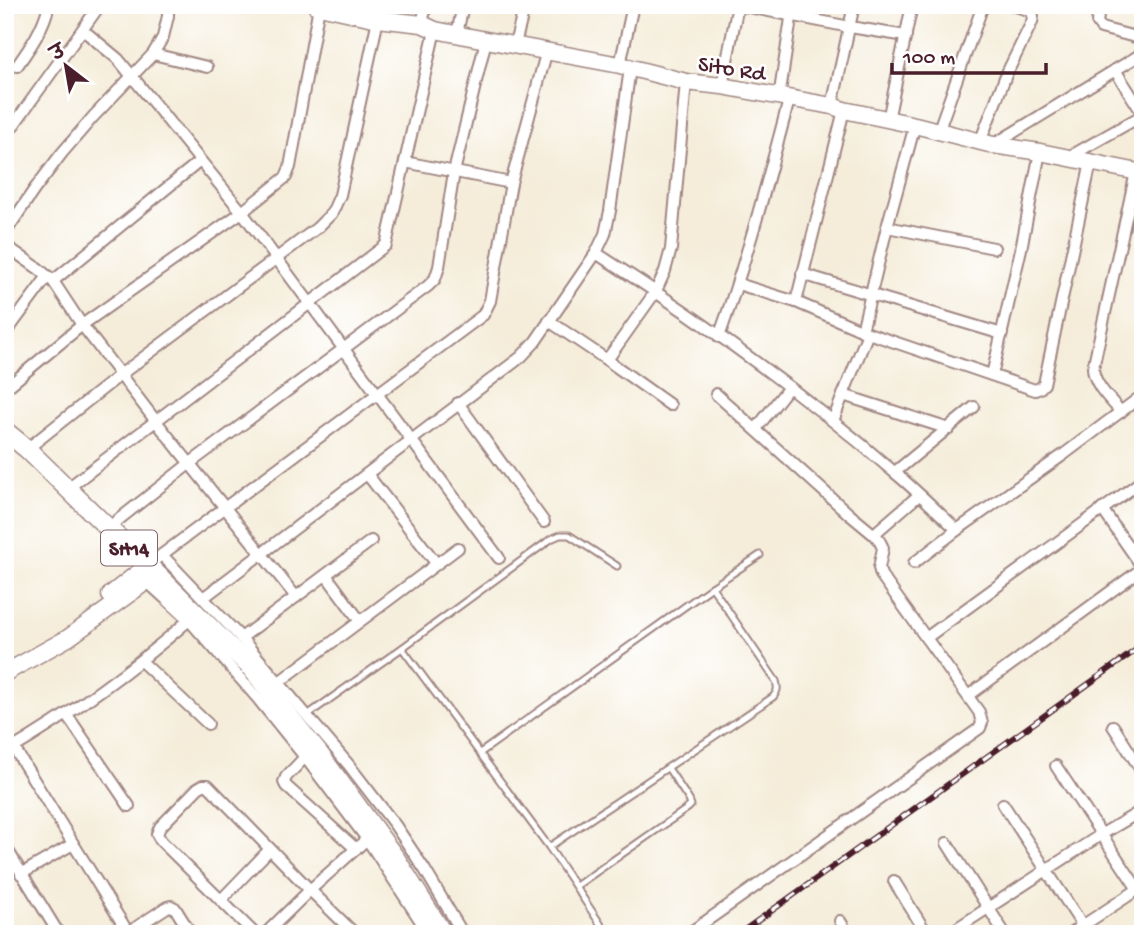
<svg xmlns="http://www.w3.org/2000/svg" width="1148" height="939" font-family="'Gochi Hand','Playpen Sans Deva',sans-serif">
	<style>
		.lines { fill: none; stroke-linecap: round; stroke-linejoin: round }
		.service-casing { stroke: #a08682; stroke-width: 9 }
		.minor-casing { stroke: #a08682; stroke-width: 14 }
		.secondary-casing { stroke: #a08682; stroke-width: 19 }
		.primary-casing { stroke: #a08682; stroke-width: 21 }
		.service { stroke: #fff; stroke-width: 5 }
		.minor { stroke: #fff; stroke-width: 10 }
		.secondary { stroke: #fff; stroke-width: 16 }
		.primary { stroke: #fff; stroke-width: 18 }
		.rail-casing { stroke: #4a1f2b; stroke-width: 6 }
		.rail { stroke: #fff; stroke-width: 3.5; stroke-dasharray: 10; stroke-linecap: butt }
		.labels { text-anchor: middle; stroke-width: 5; stroke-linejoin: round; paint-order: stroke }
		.shield { fill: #fff; stroke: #80626b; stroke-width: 2 }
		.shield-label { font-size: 21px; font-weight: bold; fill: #4a1f2b }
		.street-label { font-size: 23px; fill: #4a1f2b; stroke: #fff }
	</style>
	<rect width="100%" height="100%" fill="#fff"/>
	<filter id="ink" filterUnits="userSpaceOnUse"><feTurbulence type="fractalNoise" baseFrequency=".0143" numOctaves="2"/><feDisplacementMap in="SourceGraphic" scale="14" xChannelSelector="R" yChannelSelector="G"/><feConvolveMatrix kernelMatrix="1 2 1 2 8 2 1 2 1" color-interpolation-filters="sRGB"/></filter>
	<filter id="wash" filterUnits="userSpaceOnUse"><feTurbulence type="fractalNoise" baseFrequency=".00686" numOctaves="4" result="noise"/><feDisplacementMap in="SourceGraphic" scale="28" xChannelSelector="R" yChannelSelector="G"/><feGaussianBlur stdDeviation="1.57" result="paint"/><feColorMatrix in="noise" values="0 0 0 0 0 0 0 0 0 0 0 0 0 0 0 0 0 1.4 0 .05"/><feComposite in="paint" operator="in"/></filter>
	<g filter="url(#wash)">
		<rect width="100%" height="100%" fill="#f5edda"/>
	</g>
	<g filter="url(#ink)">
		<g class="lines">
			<g class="service-casing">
				<g id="service">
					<path d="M402,648L549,847L607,934"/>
					<path d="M306,716L402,648L551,539L560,535H569L617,566"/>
					<path d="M480,753L712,587L760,555"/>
					<path d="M549,847L773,697C778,691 778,688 776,681L712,587"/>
					<path d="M576,886L688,808L691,805L689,800L668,768"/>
				</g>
			</g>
			<g class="minor-casing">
				<g id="minor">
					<path d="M738,5L850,27L906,36"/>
					<path d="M1100,5L1097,22L1101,28L1143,39"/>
					<path d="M422,24L426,5"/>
					<path d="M83,30L118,59L242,212L499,558"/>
					<path d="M457,34L463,5"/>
					<path d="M515,44L525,5"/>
					<path d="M153,54L207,67"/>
					<path d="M620,65L633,5"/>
					<path d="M17,66C31,46 43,29 49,5"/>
					<path d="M1115,70L1143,114"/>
					<path d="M722,86L738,5"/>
					<path d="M779,98L793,5"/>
					<path d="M832,106L854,5"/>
					<path d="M888,120L912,5"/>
					<path d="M938,132L983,5"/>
					<path d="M5,137L100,5"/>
					<path d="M980,142L1006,75L1032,22L1033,16L1031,11L1013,5"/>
					<path d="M993,145L1143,53"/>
					<path d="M1067,158L1143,115"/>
					<path d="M405,162L511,183"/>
					<path d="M887,227L994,248"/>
					<path d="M5,233L34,190L62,153L93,117L153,54L163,37L168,16V5"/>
					<path d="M5,245L39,269L53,281L82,325L155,420L296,597"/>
					<path d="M596,253C698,318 802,392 894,472C916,490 936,510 957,530L1063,455L1143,395"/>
					<path d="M802,274L1002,334"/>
					<path d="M53,281L200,161"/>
					<path d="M738,284L796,302L868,333L1035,390L1040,388L1044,384L1091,162"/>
					<path d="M796,302L844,110"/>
					<path d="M549,321L607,360L656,291L665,271L671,249L686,82"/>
					<path d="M862,331L887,227L915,125"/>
					<path d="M5,334L48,276"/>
					<path d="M719,337C747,259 768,179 789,100"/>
					<path d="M607,360L670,405"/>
					<path d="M992,375L1021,249L1040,152"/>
					<path d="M5,389L82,325L242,212L286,177L290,167L319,6"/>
					<path d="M843,395L868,333"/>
					<path d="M458,403L544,522"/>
					<path d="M1121,412C1110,399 1094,385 1093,368L1136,172"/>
					<path d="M833,421L843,395L949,429"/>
					<path d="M756,429L789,387"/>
					<path d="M27,449L120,375L317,228L332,213L340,195L378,19"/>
					<path d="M895,472L974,407"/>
					<path d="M367,474L436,563"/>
					<path d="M68,488L386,245L435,30"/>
					<path d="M1102,509L1143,568"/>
					<path d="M108,528L189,464L428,286L435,279L439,267L454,172L486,40"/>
					<path d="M874,534L919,495"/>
					<path d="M162,555L241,638L348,764L395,825L425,870L463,934"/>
					<path d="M914,563L957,530"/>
					<path d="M148,565L483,315L490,301L511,183L547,50"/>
					<path d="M326,575L360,621"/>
					<path d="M142,577L189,620L259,700L305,757L367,839L429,934"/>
					<path d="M203,598L521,357L535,342L596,253L605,234L610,211L630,68"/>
					<path d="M241,638L371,541"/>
					<path d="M926,638L1143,480"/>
					<path d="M141,661L208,724"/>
					<path d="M279,682L458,548"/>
					<path d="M968,696L1143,568"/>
					<path d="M67,715L129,806"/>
					<path d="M1113,726L1143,773"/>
					<path d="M14,748L129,934"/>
					<path d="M5,753C71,714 132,670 189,620"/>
					<path d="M305,757L286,777L284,782L286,786L356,849"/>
					<path d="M1056,766L1143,897"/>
					<path d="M1003,804L1088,934"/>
					<path d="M947,843L1005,934"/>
					<path d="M5,846L59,934"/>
					<path d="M21,874L73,844"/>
					<path d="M894,881L927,934"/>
					<path d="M221,900L270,849"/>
					<path d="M840,921L848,934"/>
					<path d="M126,934L167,907L171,906L175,908L191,934"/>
					<path d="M255,934L161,841L157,834L160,827L198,788L203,785H208L310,890L355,934"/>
					<path d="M265,934L310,890L367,839"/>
					<path d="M688,934L980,728L982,723L979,712L881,575L879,568L883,548L878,538L849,514L716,394"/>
					<path d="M948,934L1102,834L1143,810"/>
					<path d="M1070,934L1143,886"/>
				</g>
			</g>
			<g class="secondary-casing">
				<g id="secondary">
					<path d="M315,5L378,19L422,24L435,30L486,40L620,65L686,82L722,86L832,106L844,110L915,125L993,145L1040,152L1143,173"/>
					<path d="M110,595L148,565"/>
					<path d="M5,673L68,638L147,581L155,573"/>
				</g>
			</g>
			<g class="primary-casing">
				<path id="primary" d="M5,431L27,449L108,528L148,565L251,668L320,755L396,859L443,934"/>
			</g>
			<use href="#service" class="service"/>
			<use href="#minor" class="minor"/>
			<use href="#secondary" class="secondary"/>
			<use href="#primary" class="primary"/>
			<g class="rail-casing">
				<path id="rail" d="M739,934L1143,645"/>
			</g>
			<use href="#rail" class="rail"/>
		</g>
	</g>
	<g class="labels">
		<rect class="shield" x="101" y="530.5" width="56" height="35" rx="5"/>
		<g class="shield-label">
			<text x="129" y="555">SH14</text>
		</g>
		<g class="street-label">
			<text transform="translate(732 67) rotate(9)" y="8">Sito Rd</text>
		</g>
	</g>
	<rect width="1148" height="939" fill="none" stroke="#fff" stroke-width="28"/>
	<g transform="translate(66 66) rotate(329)" stroke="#ffffff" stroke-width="5" paint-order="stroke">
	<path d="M0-5L12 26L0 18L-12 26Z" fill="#4a1f2b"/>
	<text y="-10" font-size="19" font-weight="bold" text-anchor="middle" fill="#4a1f2b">उ</text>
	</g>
	<path d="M892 63v10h154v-10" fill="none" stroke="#4a1f2b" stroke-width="3.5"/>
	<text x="903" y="63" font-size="21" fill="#4a1f2b" stroke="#ffffff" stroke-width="5" paint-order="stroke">100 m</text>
</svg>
